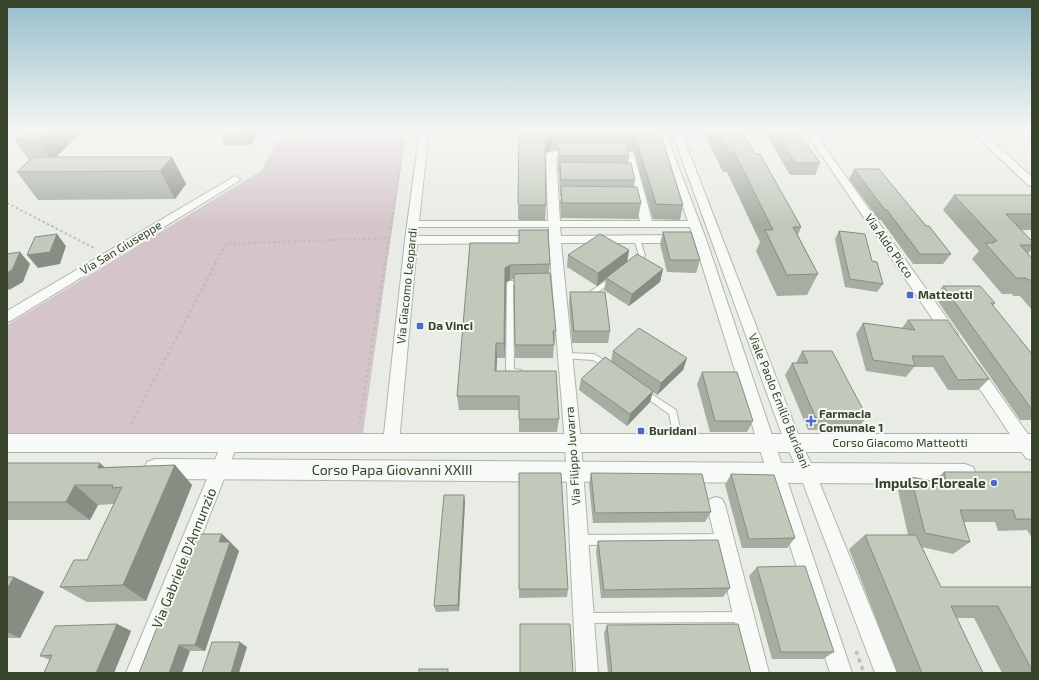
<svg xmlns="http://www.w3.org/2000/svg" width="1039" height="680" font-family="'Exo 2',sans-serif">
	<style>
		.green { fill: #d5c5cb }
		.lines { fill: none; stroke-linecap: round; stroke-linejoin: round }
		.service-casing { stroke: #afb6a9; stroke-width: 2 }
		.minor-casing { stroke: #afb6a9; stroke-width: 2 }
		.tertiary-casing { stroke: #afb6a9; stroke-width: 2 }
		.path-far2 { stroke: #bac0b6; stroke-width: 2; stroke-dasharray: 2.5 2.5; stroke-linecap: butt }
		.path-far1 { stroke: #bac0b6; stroke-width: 2.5; stroke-dasharray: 3 3; stroke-linecap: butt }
		.path { stroke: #bac0b6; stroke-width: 3.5; stroke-dasharray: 4 4; stroke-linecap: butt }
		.service { fill: #f8faf7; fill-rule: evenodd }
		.minor { fill: #f8faf7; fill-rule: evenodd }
		.tertiary { fill: #f8faf7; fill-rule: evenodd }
		.wall { fill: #a6ada1 }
		.shaded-wall { fill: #878d83 }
		.building { fill: #c1c9bb; stroke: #878d83 }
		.poi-dot { fill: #4b6cce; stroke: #f6f9f4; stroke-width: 1.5 }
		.labels { text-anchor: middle; stroke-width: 4; stroke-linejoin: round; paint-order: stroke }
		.street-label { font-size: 12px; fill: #37442b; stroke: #f6f9f4 }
		.poi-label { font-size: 12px; font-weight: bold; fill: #37442b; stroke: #f6f9f4; text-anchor: start }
		.near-street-label { font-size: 14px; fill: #37442b; stroke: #f6f9f4 }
		.near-poi-label { font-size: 14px; font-weight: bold; fill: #37442b; stroke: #f6f9f4; text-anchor: end }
	</style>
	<rect width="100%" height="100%" fill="#e8ece4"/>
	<path class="green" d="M405,139L363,433H7V325L261,171L277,141Z"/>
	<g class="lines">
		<g class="service-casing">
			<g id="service">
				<path d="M637,237L640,239L645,256L634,264L631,262L639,255L634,239Z"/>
				<path d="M613,276L616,278L615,279L589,299H585L584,297L585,295Z"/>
				<path d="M508,281H523L526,283L523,285H513L514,369L521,370L522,372L521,374C517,375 511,375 507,374L506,372L507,283Z"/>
				<path d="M565,353L594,354L611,364L612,366L611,368L608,369L593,360L562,358L561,356L562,354Z"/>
				<path d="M644,389L676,410L683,442L682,444L679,446L676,444L675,442L669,414L641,394L640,392L641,390Z"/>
				<path d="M724,534L727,536L729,539L727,542L724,544L578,545L575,543L573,540L575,537L578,535Z"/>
				<path d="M742,612L746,613L747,617L746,621L742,622L586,623L582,622L581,618L582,614L586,613Z"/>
			</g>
		</g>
		<g class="minor-casing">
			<g id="minor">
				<path d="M420,129H429L419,221H548L546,154C551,149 576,149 581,154L576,157H556L560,221H640L625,157L607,156L605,154C610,149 629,149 634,154L652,221H688L655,129H664L706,239L852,673H830L690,227H560L561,236L679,235L683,236L685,239L683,242L679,243H561L581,443L598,673H576L565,443L549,243L417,244L399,443L397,448L391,450L385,448L383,443L405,240ZM418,227H549V236H417Z"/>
				<path d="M671,129H680L801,442L816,474L897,673H875L800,475L785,443Z"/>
				<path d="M804,129H812L956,331L958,335L956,339L951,340L946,339Z"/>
				<path d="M969,129H978L1032,177V186L1028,185Z"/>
				<path d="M235,176L240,179L239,181L12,320L7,322V311Z"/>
				<path d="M974,363L979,365L1032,440V460L1026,458L969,373L967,369L969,365Z"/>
				<path d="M230,436L236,438L238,443L148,673H126L222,443L224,438Z"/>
				<path d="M716,497L722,499L725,505L769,673H747L707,505L710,499Z"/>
			</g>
		</g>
		<g class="tertiary-casing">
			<g id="tertiary">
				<rect x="7" y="434" width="1025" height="18"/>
				<path d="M155,459L965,464L973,467L976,474L973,481L965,484L155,479L147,476L144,469L147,462Z"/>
			</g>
		</g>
		<g class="path-far2">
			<path d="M7,203L96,249"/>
			<path d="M215,264L226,244L389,238"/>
			<path d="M385,264L406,129"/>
		</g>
		<g class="path-far1">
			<path d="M131,424L216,263"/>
			<path d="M359,425L385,263"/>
		</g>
		<path class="path" d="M856,651L864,673"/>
		<use href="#service" class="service"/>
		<use href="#minor" class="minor"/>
		<use href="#tertiary" class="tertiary"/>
	</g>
	<g class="wall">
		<path d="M28,129L56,157H172L186,184L175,199L38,200L17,172L29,160L15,140Z"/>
		<path d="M218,129H260L250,145H225Z"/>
		<path d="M301,129H328L327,132H303Z"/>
		<path d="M519,129H659L683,205L680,220L653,219L633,151H628L629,156L628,163L635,180L634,187L641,203L638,219L561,218L560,202L561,196H560L559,178V172H558V150H551L545,154L546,205L545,220H519L518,218Z"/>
		<path d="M702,129H741L755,154L801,227L798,235L818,274L807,295L777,296L756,251L760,242L727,172H723Z"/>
		<path d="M766,129H796L820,163L815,175H790L765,132Z"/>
		<path d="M854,169L926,226L951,254L943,264H913L881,220H879L849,179Z"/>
		<path d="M954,195H1032V230H1021L1032,241V249L1028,254L1032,258V310L1020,296H1013L1012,294H1002L972,259L979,251L943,210Z"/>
		<path d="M839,231L872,261L883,284L877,292L845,287L835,239Z"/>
		<path d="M663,232L700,260L696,273L667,272L660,244Z"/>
		<path d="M470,243L550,264L549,273L556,331L555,343H554L553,358H515L514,279L510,280L506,283L505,358H497L496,371L559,419L557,432H519V410H459L457,396Z"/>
		<path d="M629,250L627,262L663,269L660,282L629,306L604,290L606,279L597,286L567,267L568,255Z"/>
		<path d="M943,286L995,303L993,306L1032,354V420H1020L935,297Z"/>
		<path d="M570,292L610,331L608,343H572L569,304Z"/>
		<path d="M908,320L989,379L978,390H948L933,367H914L906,377L866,371L856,334L863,323L902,328Z"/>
		<path d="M613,351L687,358L683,370L657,395L653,392L650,402L627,426L579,390L581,379L611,361Z"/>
		<path d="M802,351L867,417L857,429L808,430L785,375L792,363H796Z"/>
		<path d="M702,372L753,421L747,432H710L697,384Z"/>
		<path d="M7,463L105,467L175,465L192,485L146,601L87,602L60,587L87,560L114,504L98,505L90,520H7Z"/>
		<path d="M944,472H1032V538L1027,530L998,531L995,522H964L970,542L953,554L922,547L941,587H1032V673H1002L974,618H956L983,673H897L849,549L865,535H908L898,490L911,477L933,481Z"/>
		<path d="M519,473L568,589L567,597L519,598Z"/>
		<path d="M591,473L711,512L705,522L593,523L589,484Z"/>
		<path d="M731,474L795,538L787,548H742L725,485Z"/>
		<path d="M464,495L465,502L459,611L436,612L434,606Z"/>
		<path d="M222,534L239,551L205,651H190L139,673Z"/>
		<path d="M598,541L730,588L723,597L601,598L596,551Z"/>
		<path d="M757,567L834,652L823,659H772L749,576Z"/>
		<path d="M7,577H14L44,592L20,638H7Z"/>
		<path d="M117,624L131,631L114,673H44L50,660L40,656Z"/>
		<path d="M607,625L751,673H608L604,633Z"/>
	</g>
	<g class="shaded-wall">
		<path d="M50,129H85L52,161L38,140Z"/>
		<path d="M243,129H260L250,145Z"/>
		<path d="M552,136L551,150L544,154L545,140Z"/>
		<path d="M172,157L186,184L175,199L160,171Z"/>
		<path d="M57,234L66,246L60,264L38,268L27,255Z"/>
		<path d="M629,250L627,262L606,278V279L597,286L598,273Z"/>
		<path d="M20,252L30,264L23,282L9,290L7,288V273Z"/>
		<path d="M510,265V280L506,283L505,358L504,343L505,268Z"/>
		<path d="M663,269L660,282L629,306L632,294Z"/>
		<path d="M496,343L497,358L496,385L495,371Z"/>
		<path d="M687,358L683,370L657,395L661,383Z"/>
		<path d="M653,391L650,402L627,426L630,414Z"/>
		<path d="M100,463L122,483L98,468Z"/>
		<path d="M175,465L192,485L146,601L123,585Z"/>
		<path d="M75,485L98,505L90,520L66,502Z"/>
		<path d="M464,495L465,502L459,611L458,605Z"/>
		<path d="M222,534L239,551L205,651L195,645L219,542Z"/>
		<path d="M14,577L44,592L20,638L7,632V589Z"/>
		<path d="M117,624L131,631L114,673H96Z"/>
		<path d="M240,642L247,647L239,673H231Z"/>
		<path d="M179,645L190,651L182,673H169Z"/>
	</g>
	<g class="building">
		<path d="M28,129H50L38,140H15Z"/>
		<path d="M519,129H659L683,205L656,204L635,137L552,136L545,140L546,205H519L518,204Z"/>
		<path d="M717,129H741L755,154H760L801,227H793L818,274L787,275L765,230H773L734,152H729Z"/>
		<path d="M774,129H796L820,163H795Z"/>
		<path d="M558,143H626L629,156H559Z"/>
		<path d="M33,157H172L160,171L17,172Z"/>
		<path d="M560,162L631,163L635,180H561Z"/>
		<path d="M854,169H879L926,226H929L951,254H920L887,210H885Z"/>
		<path d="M561,186L637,187L641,203H562Z"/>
		<path d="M954,195H1032V214H1006L1032,241V245H1020L1032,258V280H1028L1026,278H1016L985,243H994L993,242L997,241Z"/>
		<path d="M519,230H548L550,264L510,265L505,268L504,343H496L495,371H556L559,419H519V396H457L470,243H519Z"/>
		<path d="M839,231L865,234L872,261L877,262L883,284L850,279Z"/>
		<path d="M663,232H691L700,260H670Z"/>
		<path d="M57,234L50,252L27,255L35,237Z"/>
		<path d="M600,234L629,250L598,273L568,255Z"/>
		<path d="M20,252L12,270L7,273V254Z"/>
		<path d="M637,254L663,269L632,294L606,278Z"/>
		<path d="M550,273L556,331H553L554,345H515L514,274Z"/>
		<path d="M943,286H980L995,303H991L1032,354V410Z"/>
		<path d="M570,292H605L610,331H574Z"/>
		<path d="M908,320H947L989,379L958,380L943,356H912L915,366L873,360L863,323L915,330Z"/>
		<path d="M639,328L687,358L661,383L613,351Z"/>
		<path d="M802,351H832L867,417L816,418L792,363H808Z"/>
		<path d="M605,357L653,391L630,414L581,379Z"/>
		<path d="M702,372H737L753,421H715Z"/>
		<path d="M7,463H100L98,468L175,465L123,585L60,587L74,560H87L122,487L112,488L113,485H75L66,502H7Z"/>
		<path d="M944,472H1032V519H1016L1013,510H960L970,542L925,533L911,477L947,484Z"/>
		<path d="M519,473H561L568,589H519Z"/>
		<path d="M591,473L702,474L711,512L595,513Z"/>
		<path d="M731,474L774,475L795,538L749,539Z"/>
		<path d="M444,495H464L458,605L434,606Z"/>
		<path d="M194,534H222L219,542H230L195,645H179L169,673H139Z"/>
		<path d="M865,535H916L941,587H1032V670L998,606H951L983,673H922Z"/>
		<path d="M718,540L730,588L604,590L598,541Z"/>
		<path d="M805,566L834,652H781L757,567Z"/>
		<path d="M7,577H14L7,589Z"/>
		<path d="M117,624L96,673H44L52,655L40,656L55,626Z"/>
		<path d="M520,624H570L573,673H520Z"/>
		<path d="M738,624L751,673H612L607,625Z"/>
		<path d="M212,642H240L231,673H202Z"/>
		<rect x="419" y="669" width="29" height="4"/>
	</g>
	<linearGradient id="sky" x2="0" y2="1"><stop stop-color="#95bdcb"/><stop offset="0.58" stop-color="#f5f6f3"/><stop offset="1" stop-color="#f5f6f3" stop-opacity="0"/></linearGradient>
	<rect width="1039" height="224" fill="url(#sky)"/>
	<g class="poi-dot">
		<rect x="906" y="291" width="8" height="8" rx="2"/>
		<rect x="416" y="322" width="8" height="8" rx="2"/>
		<path d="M809 415h4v4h4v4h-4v4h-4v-4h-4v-4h4z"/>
		<rect x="637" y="427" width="8" height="8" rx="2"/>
		<circle cx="994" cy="483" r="4"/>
	</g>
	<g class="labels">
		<g class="street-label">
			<text transform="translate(889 246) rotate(55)" y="4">Via Aldo Picco</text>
			<text transform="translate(121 248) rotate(-31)" y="4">Via San Giuseppe</text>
			<text transform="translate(407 286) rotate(-84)" y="4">Via Giacomo Leopardi</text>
			<text transform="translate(779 401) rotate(68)" y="4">Viale Paolo Emilio Buridani</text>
			<text x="900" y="447">Corso Giacomo Matteotti</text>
			<text transform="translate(573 456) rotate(-94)" y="4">Via Filippo Juvarra</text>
		</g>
		<g class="poi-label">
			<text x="918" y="299">Matteotti</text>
			<text x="428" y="330">Da Vinci</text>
			<text x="819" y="418">Farmacia<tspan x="819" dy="14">Comunale 1</tspan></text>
			<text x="649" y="435">Buridani</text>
		</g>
		<g class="near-street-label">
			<text x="392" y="475">Corso Papa Giovanni XXIII</text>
			<text transform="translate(184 558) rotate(-68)" y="5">Via Gabriele D'Annunzio</text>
		</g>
		<g class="near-poi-label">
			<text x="986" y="488">Impulso Floreale</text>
		</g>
	</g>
	<rect width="1039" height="680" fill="none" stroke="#37442b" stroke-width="16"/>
</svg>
